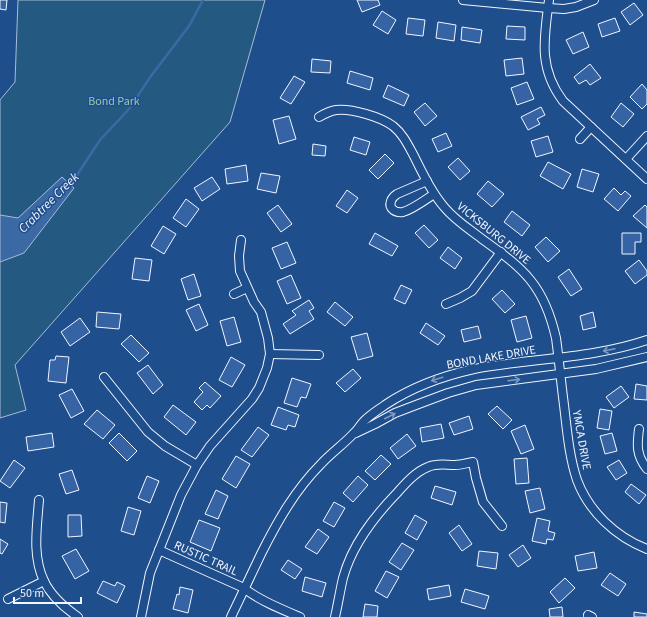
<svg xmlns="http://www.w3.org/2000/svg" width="647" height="617" font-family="'Source Sans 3',sans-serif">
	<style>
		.green { fill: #245a82; stroke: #a8bbd7 }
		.water { fill: #3b69a3; stroke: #a8bbd7 }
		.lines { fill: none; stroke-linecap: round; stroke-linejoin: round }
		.stream { stroke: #3b69a3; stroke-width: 2.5 }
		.building { fill: #3563a3; stroke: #f2f6ff }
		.street-casing { stroke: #f2f6ff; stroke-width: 10 }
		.street { stroke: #1f4e8c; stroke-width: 8 }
		.oneway { stroke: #7e9ac0 }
		.labels { text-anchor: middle; stroke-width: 3; stroke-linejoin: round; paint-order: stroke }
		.park-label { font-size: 12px; fill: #97c8a6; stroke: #1f4e8c }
		.street-label { font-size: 12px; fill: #f2f6ff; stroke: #1f4e8c }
		.water-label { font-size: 13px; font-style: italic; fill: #f2f6ff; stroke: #1f4e8c }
	</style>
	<rect width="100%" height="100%" fill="#1f4e8c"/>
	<path class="green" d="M18,0H265L230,122L15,365L26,410L0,418V100L15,82Z"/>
	<path class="water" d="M62,177L74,188L24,253L0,262V215L18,218Z"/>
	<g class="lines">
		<path class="stream" d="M67,184L75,178L100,140L129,109L151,76L189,26L203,0"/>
	</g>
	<g class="building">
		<path d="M0,0H7L6,10L0,9Z"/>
		<path d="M357,0H378L380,5L362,12Z"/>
		<path d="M634,3L643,15L630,25L621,12Z"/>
		<path d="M382,11L396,20L388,34L373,25Z"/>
		<path d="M408,18L425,20L423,36L406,34Z"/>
		<path d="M615,18L620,31L602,37L598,24Z"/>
		<path d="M438,22L456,25L454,41L436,38Z"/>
		<path d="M507,26L525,27V40L506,39Z"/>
		<path d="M462,27L482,30L480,43L461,40Z"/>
		<path d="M583,32L589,47L573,54L566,40Z"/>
		<path d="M522,58L524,74L506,76L504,60Z"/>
		<path d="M312,59L331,61L330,73L311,72Z"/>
		<path d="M590,64L601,78L590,85L586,80L579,84L574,77Z"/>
		<path d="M350,71L373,78L370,90L347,83Z"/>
		<path d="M294,76L305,82L291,104L280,98Z"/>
		<path d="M527,82L534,99L517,105L511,88Z"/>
		<path d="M642,84L647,90V104L642,109L630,97Z"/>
		<path d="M388,85L409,95L404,106L383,97Z"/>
		<path d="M425,103L437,116L425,126L414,112Z"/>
		<path d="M621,103L634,114L623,127L611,117Z"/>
		<path d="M541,107L545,115L537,119L540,124L528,130L521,117Z"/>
		<path d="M289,116L296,139L279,144L273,120Z"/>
		<path d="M446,133L452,146L438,152L432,139Z"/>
		<path d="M548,136L553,152L536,157L531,141Z"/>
		<path d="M354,137L370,142L366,155L350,150Z"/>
		<path d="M313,144L326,146L325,156L312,155Z"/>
		<path d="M385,154L394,163L378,179L369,170Z"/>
		<path d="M458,158L470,171L460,180L448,167Z"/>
		<path d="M548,162L571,174L563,189L540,176Z"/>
		<path d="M246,165L248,181L227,184L225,169Z"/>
		<path d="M582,169L599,174L593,192L577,187Z"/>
		<path d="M261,173L280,176L276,193L257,189Z"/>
		<path d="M212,177L220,189L202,201L194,188Z"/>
		<path d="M488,181L504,194L492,207L477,194Z"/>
		<path d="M614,188L621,195L625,191L631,196L618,211L604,199Z"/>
		<path d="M347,190L358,198L347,213L336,206Z"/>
		<path d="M186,199L199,209L186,227L173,218Z"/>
		<path d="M278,205L292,224L281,232L267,213Z"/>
		<path d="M645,205L647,207V228L633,216Z"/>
		<path d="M512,211L530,225L522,236L504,222Z"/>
		<path d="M424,225L438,240L429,248L415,233Z"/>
		<path d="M163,226L176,234L164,254L151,246Z"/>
		<path d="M375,233L398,246L392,256L369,244Z"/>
		<path d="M622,233H641V242H635V254H622Z"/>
		<path d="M546,237L560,251L548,262L535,247Z"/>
		<path d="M287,242L296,263L281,269L272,248Z"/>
		<path d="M448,247L462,258L455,269L440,258Z"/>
		<path d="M135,258L152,260L149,281L132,279Z"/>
		<path d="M639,260L647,271V275L635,284L625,271Z"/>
		<path d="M569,269L582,289L571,296L558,277Z"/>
		<path d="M194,274L201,296L188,300L181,279Z"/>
		<path d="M291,275L301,298L287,304L277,281Z"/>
		<path d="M401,285L412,290L405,304L394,299Z"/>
		<path d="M502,290L515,304L505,313L492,299Z"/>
		<path d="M309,300L314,308L309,311L314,319L290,334L283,324L296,315L292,311Z"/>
		<path d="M335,302L353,317L345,326L327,312Z"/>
		<path d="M199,304L208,325L196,331L186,310Z"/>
		<path d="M97,312L121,314L119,329L96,327Z"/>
		<path d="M593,312L596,327L583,330L580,316Z"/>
		<path d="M526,316L532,338L517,342L511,320Z"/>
		<path d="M234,317L241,342L227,346L220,321Z"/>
		<path d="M80,318L90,332L70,346L61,332Z"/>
		<path d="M426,323L445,336L438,345L420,333Z"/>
		<path d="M478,326L481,338L464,342L461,330Z"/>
		<path d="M367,333L373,356L358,360L351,337Z"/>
		<path d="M131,335L149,353L139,362L121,344Z"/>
		<path d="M56,356L69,357L66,383L48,381L50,360H55Z"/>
		<path d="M231,357L245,365L232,387L219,380Z"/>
		<path d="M148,365L163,385L153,394L137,373Z"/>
		<path d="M353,369L361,378L345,392L336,383Z"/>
		<path d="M292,378L311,384L306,398L301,397L297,407L284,403Z"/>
		<path d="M205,382L221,396L210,408L207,405L202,410L194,402L203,392L199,388Z"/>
		<path d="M636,384L647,386V400L634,399Z"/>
		<path d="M621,386L629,397L614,408L606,397Z"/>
		<path d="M72,389L84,411L71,418L59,395Z"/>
		<path d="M173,405L196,422L186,435L164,417Z"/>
		<path d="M497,406L512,420L503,429L488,414Z"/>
		<path d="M278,407L299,415L295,427L288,425L286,430L271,425Z"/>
		<path d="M600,409L612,411L609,430L597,428Z"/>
		<path d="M97,410L115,425L103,439L84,424Z"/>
		<path d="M469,416L473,429L454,435L449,423Z"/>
		<path d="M441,424L444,438L422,442L420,428Z"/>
		<path d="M525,425L534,449L521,454L511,431Z"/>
		<path d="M258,427L269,435L252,457L241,450Z"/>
		<path d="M52,433L54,447L28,451L26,437Z"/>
		<path d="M119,433L137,451L127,461L109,443Z"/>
		<path d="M612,433L617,451L605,454L600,436Z"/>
		<path d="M407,434L416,446L398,459L390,448Z"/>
		<path d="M381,455L391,464L375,480L365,471Z"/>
		<path d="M236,456L250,464L236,488L222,479Z"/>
		<path d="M527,458L529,483L516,484L514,459Z"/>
		<path d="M14,460L25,468L10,488L0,481Z"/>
		<path d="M619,460L627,473L616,480L607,467Z"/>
		<path d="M72,470L79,490L66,494L59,474Z"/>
		<path d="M147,476L159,481L150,503L138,498Z"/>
		<path d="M358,476L368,485L353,502L343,493Z"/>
		<path d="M631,484L646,495L639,504L625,492Z"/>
		<path d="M435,486L456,492L452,505L431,498Z"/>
		<path d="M540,488L545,509L530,513L525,491Z"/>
		<path d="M216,490L228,496L218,519L205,514Z"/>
		<path d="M0,502L7,503L5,523L0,522Z"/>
		<path d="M334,502L345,508L334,527L323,521Z"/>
		<path d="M128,507L141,511L134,535L121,531Z"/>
		<path d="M68,515H81L82,536L68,537Z"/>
		<path d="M415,515L427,522L417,540L405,533Z"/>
		<path d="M537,518L550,521L548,531L555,533L553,540L547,539L546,544L532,541Z"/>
		<path d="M199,520L220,528L211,551L190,542Z"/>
		<path d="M459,525L472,544L462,551L449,533Z"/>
		<path d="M318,529L329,537L317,554L305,547Z"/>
		<path d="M0,539L8,544L2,554L0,553Z"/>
		<path d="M402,543L414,550L401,570L389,562Z"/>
		<path d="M523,545L531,558L518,567L509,555Z"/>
		<path d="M76,549L89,571L75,579L62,556Z"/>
		<path d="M479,551L498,553L496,569L477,566Z"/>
		<path d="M594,552L597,568L578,571L575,556Z"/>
		<path d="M288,560L302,569L295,579L281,570Z"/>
		<path d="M386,571L399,577L387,598L375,591Z"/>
		<path d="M610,573L626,584L618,596L601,585Z"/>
		<path d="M305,577L326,583L322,597L302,591Z"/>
		<path d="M565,578L575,588L559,603L550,592Z"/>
		<path d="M103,581L115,586L117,582L125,586L117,603L97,593Z"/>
		<path d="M449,585L451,596L429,600L427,589Z"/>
		<path d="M180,587L193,590L188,613L173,609L177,594L179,595Z"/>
		<path d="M465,589L489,596L485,609L461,602Z"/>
		<path d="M365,604L378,606L377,617H363Z"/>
		<path d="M562,607L563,617H550L549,609Z"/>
		<path d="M634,612L647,614V617H634Z"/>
	</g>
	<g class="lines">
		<g class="street-casing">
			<g id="street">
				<path d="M463,0L548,8L564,9L576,7L594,0"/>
				<path d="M549,0C544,38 538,68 563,101L647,179"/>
				<path d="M319,117C324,114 330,111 336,110C351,108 381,117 393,126C403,134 408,145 414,156C423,174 432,193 445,208C455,220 469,229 482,239C524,269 544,285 556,338C559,360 561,382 564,405C567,430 569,456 577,480C589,512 616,537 647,549"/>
				<path d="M580,139L591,127"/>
				<path d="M626,159L647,136"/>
				<path d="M427,181L397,194C394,196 392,198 391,201C388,209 396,213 403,212C413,209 425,200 434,194"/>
				<path d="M234,294L247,288"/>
				<path d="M446,304L460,298L472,291L501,252"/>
				<path d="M270,354L319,355"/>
				<path d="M104,377L148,432L165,446L197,465"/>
				<path d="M639,429C637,445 636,455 647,469"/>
				<path d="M356,433L375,424L395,413L416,405L448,393L476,385L596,369L647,357"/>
				<path d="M39,500C37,527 32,556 44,581C51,596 65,608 78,617"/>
				<path d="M159,550L244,588C258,600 283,610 300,617"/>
				<path d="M8,599L44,581"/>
				<path d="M588,615L592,617"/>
				<path d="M141,617L150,573L181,495L197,465L210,446L252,399L259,388L267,368L270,354L268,338L261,312L254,302L240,271L239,256L241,240"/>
				<path d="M231,617C241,596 251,575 261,554C277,522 295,490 321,464C331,453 344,444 354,433C358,430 360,425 364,421C370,415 378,410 385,405C412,387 442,376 474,369C532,358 591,359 647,340"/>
				<path d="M335,617C338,604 340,591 343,578C352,545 373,518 396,494C405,484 415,472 428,467C437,463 445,465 455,465C461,465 467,463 473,462L476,478L483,502L502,526"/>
			</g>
		</g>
		<use href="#street" class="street"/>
	</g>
	<defs><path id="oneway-shaft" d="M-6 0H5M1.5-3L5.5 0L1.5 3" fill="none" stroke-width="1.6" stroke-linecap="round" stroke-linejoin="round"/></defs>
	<g class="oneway">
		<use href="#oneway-shaft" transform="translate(609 350) rotate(168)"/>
		<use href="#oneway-shaft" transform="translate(437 379) rotate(162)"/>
		<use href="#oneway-shaft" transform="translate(514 380) rotate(-7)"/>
		<use href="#oneway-shaft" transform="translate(390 416) rotate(-27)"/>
	</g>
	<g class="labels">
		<g class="park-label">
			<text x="114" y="105">Bond Park</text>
		</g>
		<g class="street-label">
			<text transform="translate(494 233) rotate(39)" y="4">VICKSBURG DRIVE</text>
			<text transform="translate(491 357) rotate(-10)" y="4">BOND LAKE DRIVE</text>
			<text transform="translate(582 440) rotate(80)" y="4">YMCA DRIVE</text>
			<text transform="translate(206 558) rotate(24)" y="4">RUSTIC TRAIL</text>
		</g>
		<g class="water-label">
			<text transform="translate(48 202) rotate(-45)" y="5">Crabtree Creek</text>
		</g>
	</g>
	<path d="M14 597v6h67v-6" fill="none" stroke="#f2f6ff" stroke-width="2"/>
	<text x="20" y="597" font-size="12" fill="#f2f6ff" stroke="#1f4e8c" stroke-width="3" paint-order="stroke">50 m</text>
</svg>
